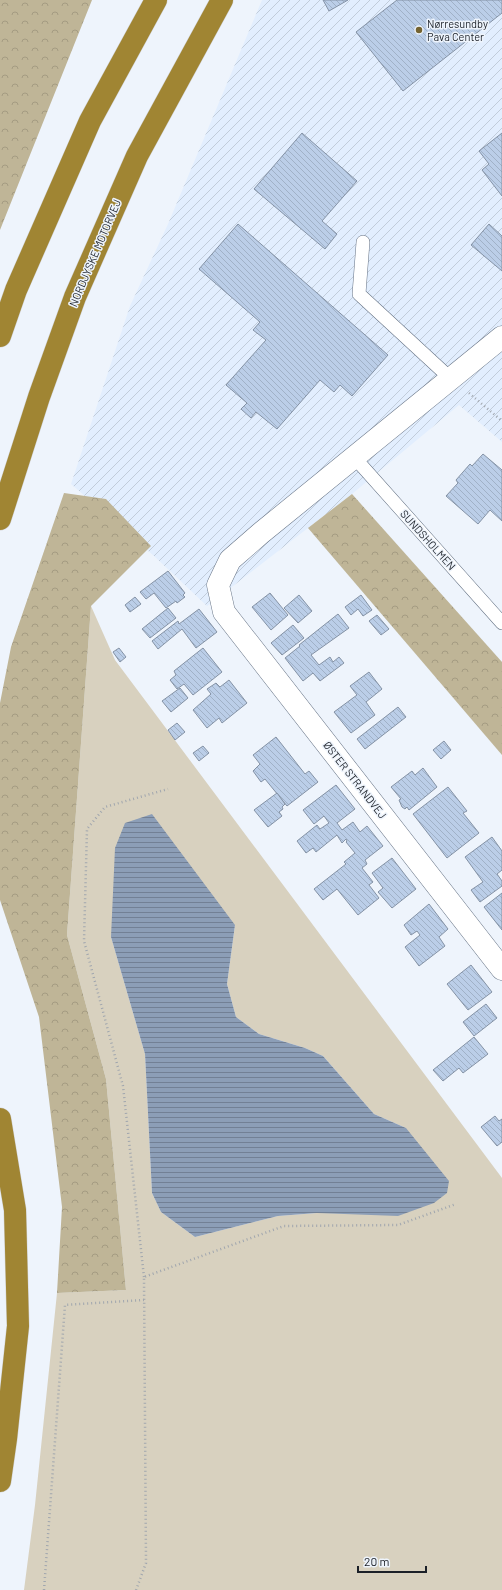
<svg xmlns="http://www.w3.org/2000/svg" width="502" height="1590" font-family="Barlow,sans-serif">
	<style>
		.industrial { fill: url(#industrial-furrows) }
		.grass { fill: #d8d1bf; fill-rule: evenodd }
		.forest { fill: url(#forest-crowns) }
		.water { fill: url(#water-rules) }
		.building { fill: url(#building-back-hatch); stroke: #8492a5 }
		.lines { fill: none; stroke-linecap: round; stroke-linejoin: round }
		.lane-casing { stroke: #667385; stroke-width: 14 }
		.street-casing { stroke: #667385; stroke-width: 23 }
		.highway-casing { stroke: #d1d2d4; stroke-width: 23 }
		.path { stroke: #a0a6ae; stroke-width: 2.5; stroke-dasharray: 1 3; stroke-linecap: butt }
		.lane { stroke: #fff; stroke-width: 13 }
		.street { stroke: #fff; stroke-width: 22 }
		.highway { stroke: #a08533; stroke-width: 22 }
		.poi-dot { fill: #746331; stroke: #eef4fc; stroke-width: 1.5 }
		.labels { text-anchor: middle; stroke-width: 3; stroke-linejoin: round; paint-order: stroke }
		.poi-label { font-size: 11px; fill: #1b2028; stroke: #eef4fc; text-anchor: start }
		.street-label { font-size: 11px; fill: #1b2028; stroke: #eef4fc }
	</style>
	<defs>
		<pattern id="industrial-furrows" width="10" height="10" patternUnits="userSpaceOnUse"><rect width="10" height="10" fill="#e2eefe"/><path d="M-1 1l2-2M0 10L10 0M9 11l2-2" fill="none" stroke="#c1ccda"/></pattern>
		<pattern id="forest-crowns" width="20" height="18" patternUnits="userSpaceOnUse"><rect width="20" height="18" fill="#bfb597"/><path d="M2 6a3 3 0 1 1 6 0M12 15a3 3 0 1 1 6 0" fill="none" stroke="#a49b82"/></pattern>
		<pattern id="water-rules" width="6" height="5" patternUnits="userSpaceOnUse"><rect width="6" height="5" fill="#8c9eb7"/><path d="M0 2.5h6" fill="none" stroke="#728095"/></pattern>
		<pattern id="building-back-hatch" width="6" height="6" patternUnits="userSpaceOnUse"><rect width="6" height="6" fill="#bbcee8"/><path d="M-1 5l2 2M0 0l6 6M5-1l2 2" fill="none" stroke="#a0b1c7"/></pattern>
	</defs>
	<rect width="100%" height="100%" fill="#eef4fc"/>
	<path class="industrial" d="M262,0H502V442L459,405L352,494L207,606L154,556L71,484L130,306L168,224Z"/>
	<path class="grass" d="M91,606L115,660L502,1178V1590H24L35,1505L57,1293L126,1290L106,1079L67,935ZM235,925L227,984L236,1017L259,1034L305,1048L323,1056L374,1114L406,1128L317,1213L278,1216L195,1237L161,1212L152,1193L145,1054L111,937Z"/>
	<g class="forest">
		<path d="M0,0H92L0,230Z"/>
		<path d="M64,493L106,499L151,546L91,606L67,935L106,1079L126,1290L57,1293L62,1207L39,1017L0,900V703L11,647Z"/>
		<path d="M352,494L502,662V755L308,528Z"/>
	</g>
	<path class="water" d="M152,814L235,925L227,984L236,1017L259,1034L305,1048L323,1056L374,1114L406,1128L449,1181L447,1193L434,1203L398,1216L317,1213L278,1216L195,1237L161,1212L152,1193L145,1054L111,937L115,848L125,823Z"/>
	<g class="building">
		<path d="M323,0H348L329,11Z"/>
		<path d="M397,0H502V13L403,91L356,32Z"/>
		<path d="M302,133L357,181L322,221L337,234L325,249L254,189Z"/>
		<path d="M502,133V196L482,170L489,164L479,151Z"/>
		<path d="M238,224L388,355L352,396L340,385L334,392L320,380L277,429L256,412L251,418L241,409L247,403L226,385L266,340L253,330L260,322L199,269Z"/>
		<path d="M489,224L502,236V271L471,245Z"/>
		<path d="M483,454L502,470V521L490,510L478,524L446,496L458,483L456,480L470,464L472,466Z"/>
		<path d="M168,571L185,593L183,595L185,597L177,603L176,601L166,608L154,593L146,599L140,592Z"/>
		<path d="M270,593L288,615L271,630L252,607Z"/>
		<path d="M299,595L312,611L298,623L284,608Z"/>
		<path d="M361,595L372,610L363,616L358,609L351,615L345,607Z"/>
		<path d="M135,597L141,604L130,612L125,605Z"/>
		<path d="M168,608L176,618L150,638L142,629Z"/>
		<path d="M199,609L217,632L196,648L182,629L158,649L152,641L178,621L179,624Z"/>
		<path d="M338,614L349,628L311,655L319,665L330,657L333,662L339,657L344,663L320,681L313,673L303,681L285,658L300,646L299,645Z"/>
		<path d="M377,615L389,629L381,635L369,621Z"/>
		<path d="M293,625L304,638L282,655L271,643Z"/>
		<path d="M119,648L126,657L120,662L113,652Z"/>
		<path d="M203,648L222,672L193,695L184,684L177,689L170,680L176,675L174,671Z"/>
		<path d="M369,672L382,689L366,702L375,715L351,733L334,712L357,695L350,686Z"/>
		<path d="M229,680L247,703L222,723L219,718L207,728L193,710L211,694L207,689L216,683L220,687Z"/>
		<path d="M180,688L188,698L171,712L162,701Z"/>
		<path d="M398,707L406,717L365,749L357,739Z"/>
		<path d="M177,723L185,732L175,740L168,730Z"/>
		<path d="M276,737L305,774L309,771L318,782L287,806L265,779L261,782L253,771L260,764L253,755Z"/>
		<path d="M444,741L451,750L441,759L433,750Z"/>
		<path d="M203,746L209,753L199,761L193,753Z"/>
		<path d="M423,768L437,787L409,810L407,807L405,809L402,807L399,800L401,799L391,787L412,771L415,775Z"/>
		<path d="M336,785L355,809L337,823L342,830L353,822L360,832L367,826L383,846L365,860L367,864L362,868L373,882L369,885L379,898L358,915L337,889L323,900L314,889L346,864L344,862L355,853L346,842L347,841L346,839L342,843L337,835L316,852L313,848L306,853L297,841L317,825L320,829L329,823L324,816L314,824L303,810Z"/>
		<path d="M448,787L467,811L463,813L479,833L447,858L413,814Z"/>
		<path d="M277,793L285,804L282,807L283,809L279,812L282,816L268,827L254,810Z"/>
		<path d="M492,837L502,851V870L497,874L502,881V886L480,902L471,890L483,882L465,857Z"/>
		<path d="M392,858L416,889L392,908L378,892L383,888L372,873Z"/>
		<path d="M502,893V930L484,907Z"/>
		<path d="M429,904L448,929L439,937L445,946L419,966L405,947L420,935L417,931L411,935L404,925Z"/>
		<path d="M471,965L492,992L468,1010L447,984Z"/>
		<path d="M486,1004L497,1018L474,1036L463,1022Z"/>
		<path d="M474,1037L488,1054L463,1073L459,1068L443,1081L433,1070Z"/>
		<path d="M495,1116L499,1121L502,1119V1142L497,1146L481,1127Z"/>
	</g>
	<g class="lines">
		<g class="lane-casing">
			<g id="lane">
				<path d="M363,242L359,294L450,378"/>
				<path d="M354,457L502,623"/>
			</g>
		</g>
		<g class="street-casing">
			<path id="street" d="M502,337L261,533L230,560L218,585L224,612L502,969"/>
		</g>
		<g class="highway-casing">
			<g id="highway">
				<path d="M0,336L16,290L90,121L156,0"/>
				<path d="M0,519L39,397L75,297L137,156L222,0"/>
				<path d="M0,1119L15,1210L18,1326L6,1439L0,1481"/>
			</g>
		</g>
		<g class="path">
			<path d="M469,393L502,421"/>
			<path d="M144,1277L123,1086L84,941L87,829L105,807L168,789"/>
			<path d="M44,1590L65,1305L144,1300"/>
			<path d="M136,1590L146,1563L144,1277L284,1226L398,1225L456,1204"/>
		</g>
		<use href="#lane" class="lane"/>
		<use href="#street" class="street"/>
		<use href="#highway" class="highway"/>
	</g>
	<circle class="poi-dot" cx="419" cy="30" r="4"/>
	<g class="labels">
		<g class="poi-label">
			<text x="427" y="28">Nørresundby<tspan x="427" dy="13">Pava Center</tspan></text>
		</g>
		<g class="street-label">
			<text transform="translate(95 253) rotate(-67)" y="4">NORDJYSKE MOTORVEJ</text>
			<text transform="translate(428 540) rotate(48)" y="4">SUNDSHOLMEN</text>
			<text transform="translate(355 780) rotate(52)" y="4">ØSTER STRANDVEJ</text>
		</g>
	</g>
	<path d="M358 1566v6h68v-6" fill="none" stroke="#1b2028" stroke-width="2"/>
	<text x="364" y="1566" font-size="12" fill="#1b2028" stroke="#eef4fc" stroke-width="3" paint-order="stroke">20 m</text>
</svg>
